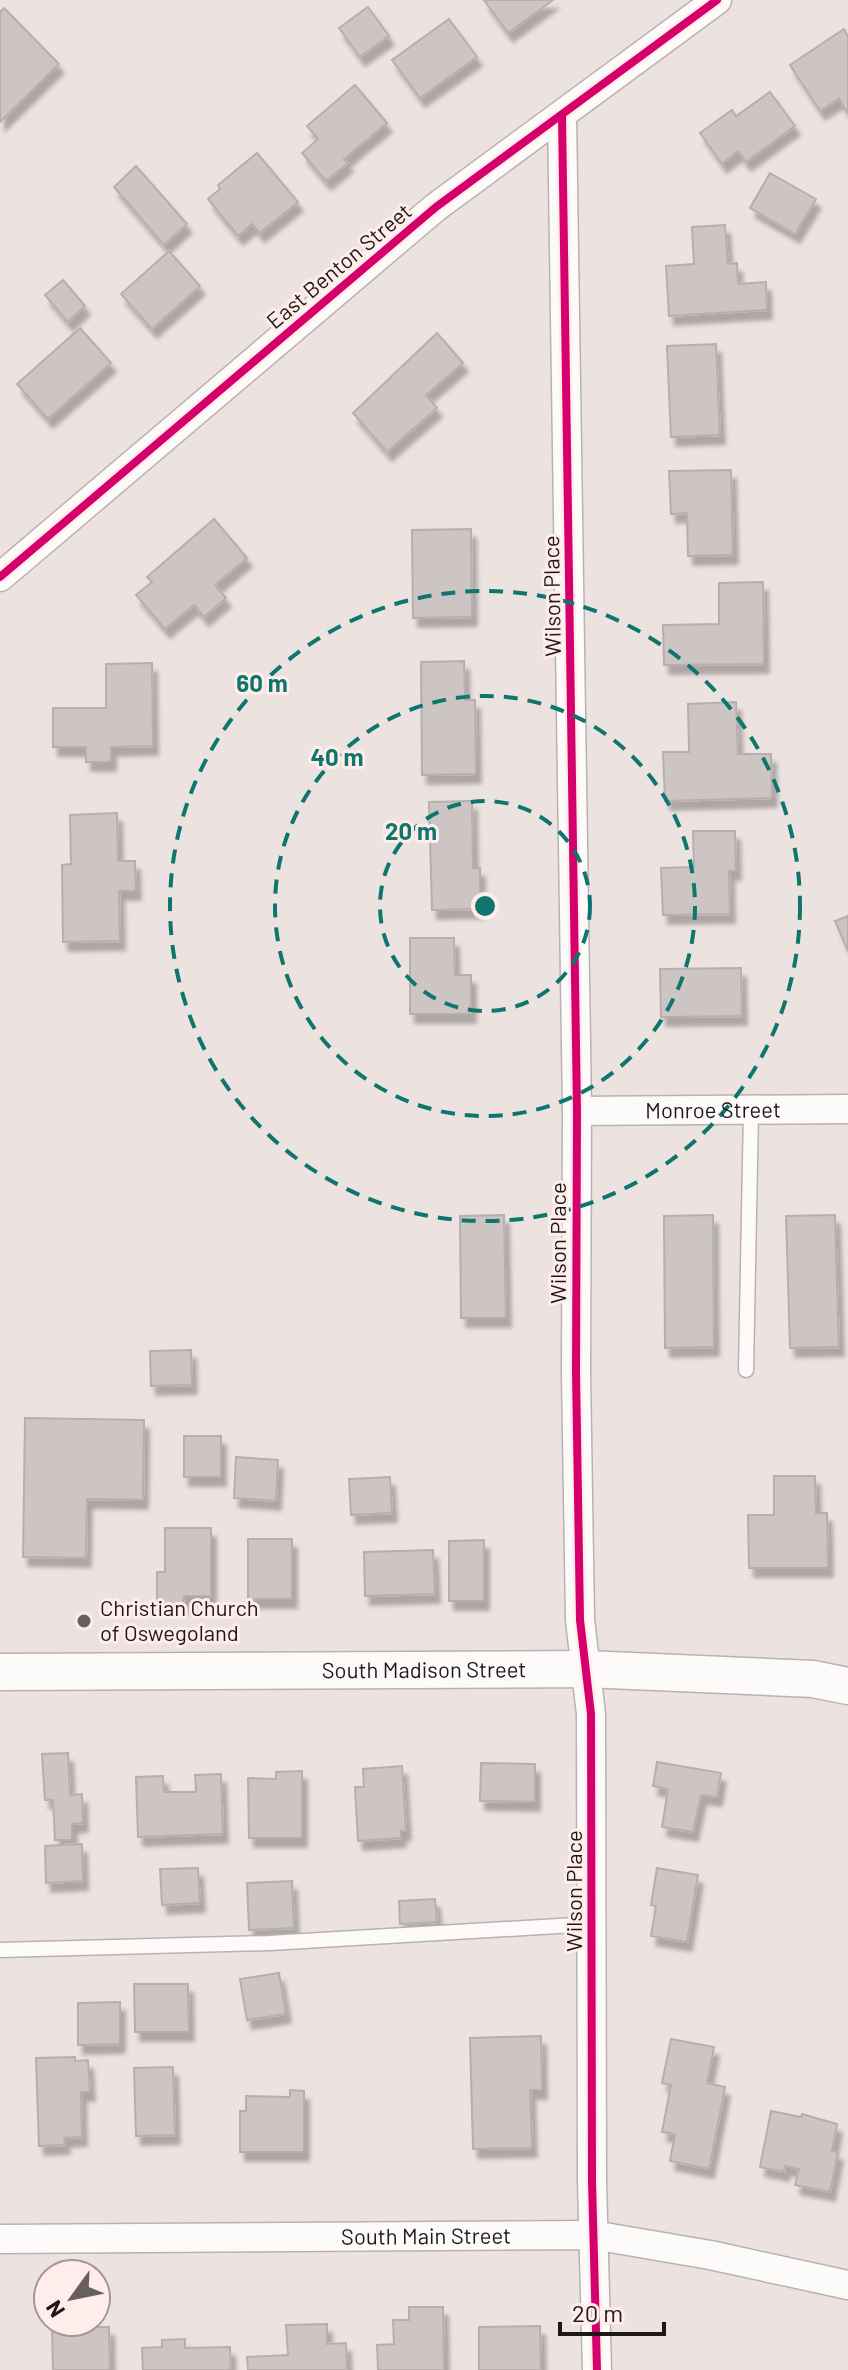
<svg xmlns="http://www.w3.org/2000/svg" width="848" height="2370" font-family="Barlow,sans-serif">
	<style>
		.building { fill: #ccc5c3; stroke: #b6afad; stroke-width: 2; filter: url(#shadow) }
		.lines { fill: none; stroke-linecap: round; stroke-linejoin: round }
		.service-casing { stroke: #b9b2b1; stroke-width: 17 }
		.minor-casing { stroke: #b9b2b1; stroke-width: 31 }
		.tertiary-casing { stroke: #b9b2b1; stroke-width: 39 }
		.service { stroke: #fcfbfa; stroke-width: 14 }
		.minor { stroke: #fcfbfa; stroke-width: 28 }
		.tertiary { stroke: #fcfbfa; stroke-width: 36 }
		.cycleway-casing { stroke: #feedea; stroke-width: 13 }
		.cycleway { stroke: #d6006c; stroke-width: 8 }
		.ring { fill: none; stroke: #0f766e; stroke-width: 4; stroke-dasharray: 14 10 }
		.poi-dot { fill: #665f5e; stroke: #feedea; stroke-width: 3 }
		.labels { text-anchor: middle; stroke-width: 6; stroke-linejoin: round; paint-order: stroke }
		.street-label { font-size: 22px; fill: #1e1817; stroke: #feedea }
		.poi-label { font-size: 22px; fill: #1e1817; stroke: #feedea; text-anchor: start }
		.centre { fill: #0f766e; stroke: #feedea; stroke-width: 4 }
		.ring-label { font-size: 24px; text-anchor: middle; font-weight: bold; fill: #0f766e; stroke: #feedea; stroke-width: 6; stroke-linejoin: round; paint-order: stroke }
	</style>
	<defs>
		<filter id="shadow"><feDropShadow dx="5" dy="9" stdDeviation="2" flood-color="#0004"/></filter>
	</defs>
	<rect width="100%" height="100%" fill="#ece3e1"/>
	<g class="building">
		<path d="M484,0H553L508,33Z"/>
		<path d="M368,7L389,36L360,57L339,28Z"/>
		<path d="M4,8L59,64L0,122V12Z"/>
		<path d="M449,19L477,57L420,98L392,60Z"/>
		<path d="M844,29L848,36V113L839,99L820,111L790,65Z"/>
		<path d="M355,85L387,123L344,159L348,163L326,181L302,153L318,139L307,126Z"/>
		<path d="M770,92L795,126L746,162L738,151L722,164L700,133L732,110L736,116Z"/>
		<path d="M257,153L298,202L260,233L252,224L238,236L208,199L220,189L218,185Z"/>
		<path d="M136,166L187,224L164,245L114,187Z"/>
		<path d="M770,173L816,199L795,234L750,208Z"/>
		<path d="M725,225L728,264L737,263L738,284L766,282L767,310L669,316L666,266L694,264L692,227Z"/>
		<path d="M169,251L200,286L152,329L121,294Z"/>
		<path d="M63,280L85,306L68,322L45,295Z"/>
		<path d="M80,328L111,363L48,419L17,384Z"/>
		<path d="M437,333L463,363L426,395L437,408L387,452L353,413Z"/>
		<path d="M716,344L720,435L671,437L667,346Z"/>
		<path d="M731,470L733,555L688,556L687,513L671,514L669,471Z"/>
		<path d="M214,519L247,558L215,585L226,598L204,617L194,605L165,629L136,595L152,582L147,577Z"/>
		<path d="M471,529L472,617L413,618L412,530Z"/>
		<path d="M763,582L764,664L664,665L663,625L719,624V583Z"/>
		<path d="M464,661L465,700H475L476,774L422,775L421,662Z"/>
		<path d="M152,663L153,746L111,747V762H86V747H53V708H106V664Z"/>
		<path d="M736,702L738,754H771L772,798L665,801L663,752H689L688,704Z"/>
		<path d="M472,801L473,868H480V909L432,910L429,802Z"/>
		<path d="M117,813L118,861H135L136,891H119L120,941L63,942L62,865L71,864L70,815Z"/>
		<path d="M693,831H735L736,871H729L730,914L663,915L661,868L694,867Z"/>
		<path d="M848,916V951L835,921Z"/>
		<path d="M410,938H454L455,975H471V1014H410Z"/>
		<path d="M741,968L742,1016L661,1017L660,969Z"/>
		<path d="M504,1215L506,1318H461L460,1216Z"/>
		<path d="M713,1215L714,1347L665,1348L664,1216Z"/>
		<path d="M835,1215L839,1347L790,1348L786,1216Z"/>
		<path d="M191,1350L192,1385L151,1386L150,1351Z"/>
		<path d="M25,1418L144,1420L143,1500L87,1499L86,1558L23,1557Z"/>
		<rect x="184" y="1436" width="37" height="41"/>
		<path d="M236,1457L278,1460L276,1501L234,1498Z"/>
		<path d="M774,1476H815L816,1513H827L828,1568H749L748,1515H774Z"/>
		<path d="M390,1477L392,1513L351,1515L349,1479Z"/>
		<path d="M165,1528H211V1596H184L183,1605H157V1572H165Z"/>
		<rect x="248" y="1539" width="44" height="60"/>
		<path d="M484,1540V1601H449V1541Z"/>
		<path d="M433,1550L435,1594L365,1596L364,1552Z"/>
		<path d="M68,1753L70,1795L82,1794L83,1823L72,1824V1840H55L53,1800H45L42,1754Z"/>
		<path d="M657,1762L721,1773L717,1797L701,1795L693,1832L662,1827L668,1789L653,1786Z"/>
		<path d="M481,1763L535,1764V1802L480,1801Z"/>
		<path d="M402,1766L406,1831H401V1838L358,1841L355,1787H364L363,1769Z"/>
		<path d="M302,1771V1838H249L248,1778L276,1779V1772Z"/>
		<path d="M221,1774L223,1834L138,1837L136,1777L163,1776L164,1792H196L195,1775Z"/>
		<path d="M82,1844L83,1881L46,1883L45,1846Z"/>
		<path d="M198,1868L200,1903L162,1905L160,1869Z"/>
		<path d="M657,1868L698,1875L687,1942L651,1936L656,1906L651,1905Z"/>
		<path d="M292,1881L294,1928L249,1930L247,1883Z"/>
		<path d="M435,1899L437,1922L400,1924L399,1901Z"/>
		<path d="M279,1973L286,2014L247,2020L240,1979Z"/>
		<path d="M134,1984H188L189,2032H135Z"/>
		<path d="M120,2002V2044L78,2045V2003Z"/>
		<path d="M541,2036L542,2090H530L532,2148L473,2149L470,2038Z"/>
		<path d="M671,2039L714,2047L707,2083L725,2087L709,2169L670,2161L675,2134L662,2132L671,2085L662,2083Z"/>
		<path d="M75,2057V2061L88,2060L90,2092H81L82,2137L64,2138L65,2145L39,2146L36,2058Z"/>
		<path d="M173,2067L175,2135L136,2136L134,2068Z"/>
		<path d="M290,2090L304,2091V2152H240V2111H246V2096L290,2097Z"/>
		<path d="M771,2111L801,2117L802,2114L837,2124L832,2151L838,2152L830,2192L795,2185L799,2169L785,2166L784,2172L760,2167Z"/>
		<path d="M409,2307H443L444,2370H378L377,2345L394,2344L393,2320H409Z"/>
		<path d="M327,2324V2344L346,2343L347,2370H248L247,2357L288,2355L286,2325Z"/>
		<path d="M540,2326L541,2370H479V2327Z"/>
		<path d="M52,2327H109L110,2370H53Z"/>
		<path d="M185,2339V2348L230,2347L231,2370H143L142,2348L162,2347V2340Z"/>
	</g>
	<g class="lines">
		<g class="service-casing">
			<g id="service">
				<path d="M746,1370L751,1111"/>
				<path d="M0,1950L270,1943L592,1924"/>
			</g>
		</g>
		<g class="minor-casing">
			<g id="minor">
				<path d="M562,116L577,1111L576,1372L580,1620L591,1714L592,2181L597,2370"/>
				<path d="M0,577L436,207L717,0"/>
				<path id="s1" d="M577,1111L848,1109"/>
				<path id="s2" d="M0,2239L593,2235L710,2255L848,2285"/>
			</g>
		</g>
		<g class="tertiary-casing">
			<g id="tertiary">
				<path id="s3" d="M0,1672L586,1669L813,1679L848,1686"/>
			</g>
		</g>
		<use href="#service" class="service"/>
		<use href="#minor" class="minor"/>
		<use href="#tertiary" class="tertiary"/>
		<g class="cycleway-casing">
			<g id="cycleway">
				<path d="M562,116L577,1111L576,1372L580,1620L591,1714L592,2181L597,2370"/>
				<path d="M0,577L436,207L717,0"/>
			</g>
		</g>
		<use href="#cycleway" class="cycleway"/>
	</g>
	<g class="ring">
		<circle cx="485" cy="906" r="105"/>
		<circle cx="485" cy="906" r="210"/>
		<circle cx="485" cy="906" r="315"/>
	</g>
	<circle class="poi-dot" cx="84" cy="1621" r="8"/>
	<g class="labels">
		<g class="street-label">
			<text transform="translate(339 266) rotate(-40)" y="8">East Benton Street</text>
			<text transform="translate(552 596) rotate(-91)" y="8">Wilson Place</text>
			<text dy="8" stroke="none"><textPath href="#s1" startOffset="136">Monroe Street</textPath></text>
			<text transform="translate(558 1243) rotate(-90)" y="8">Wilson Place</text>
			<text dy="8" stroke="none"><textPath href="#s3" startOffset="424">South Madison Street</textPath></text>
			<text transform="translate(574 1891) rotate(-90)" y="8">Wilson Place</text>
			<text dy="8" stroke="none"><textPath href="#s2" startOffset="426">South Main Street</textPath></text>
		</g>
		<g class="poi-label">
			<text x="100" y="1616">Christian Church<tspan x="100" dy="25">of Oswegoland</tspan></text>
		</g>
	</g>
	<circle cx="485" cy="906" r="12" class="centre"/>
	<g class="ring-label">
		<text x="262" y="692">60 m</text>
		<text x="337" y="766">40 m</text>
		<text x="411" y="840">20 m</text>
	</g>
	<g transform="translate(72 2298) rotate(237)"><circle r="38" fill="#feedea" stroke="#a49896" stroke-width="2"/>
	<path d="M0-6L14 30L0 20L-14 30Z" fill="#665f5e"/>
	<text y="-12" font-size="22" font-weight="bold" text-anchor="middle" fill="#1e1817">N</text>
	</g>
	<path d="M560 2322v12h104v-12" fill="none" stroke="#1e1817" stroke-width="4"/>
	<text x="572" y="2322" font-size="24" fill="#1e1817" stroke="#feedea" stroke-width="6" paint-order="stroke">20 m</text>
</svg>
